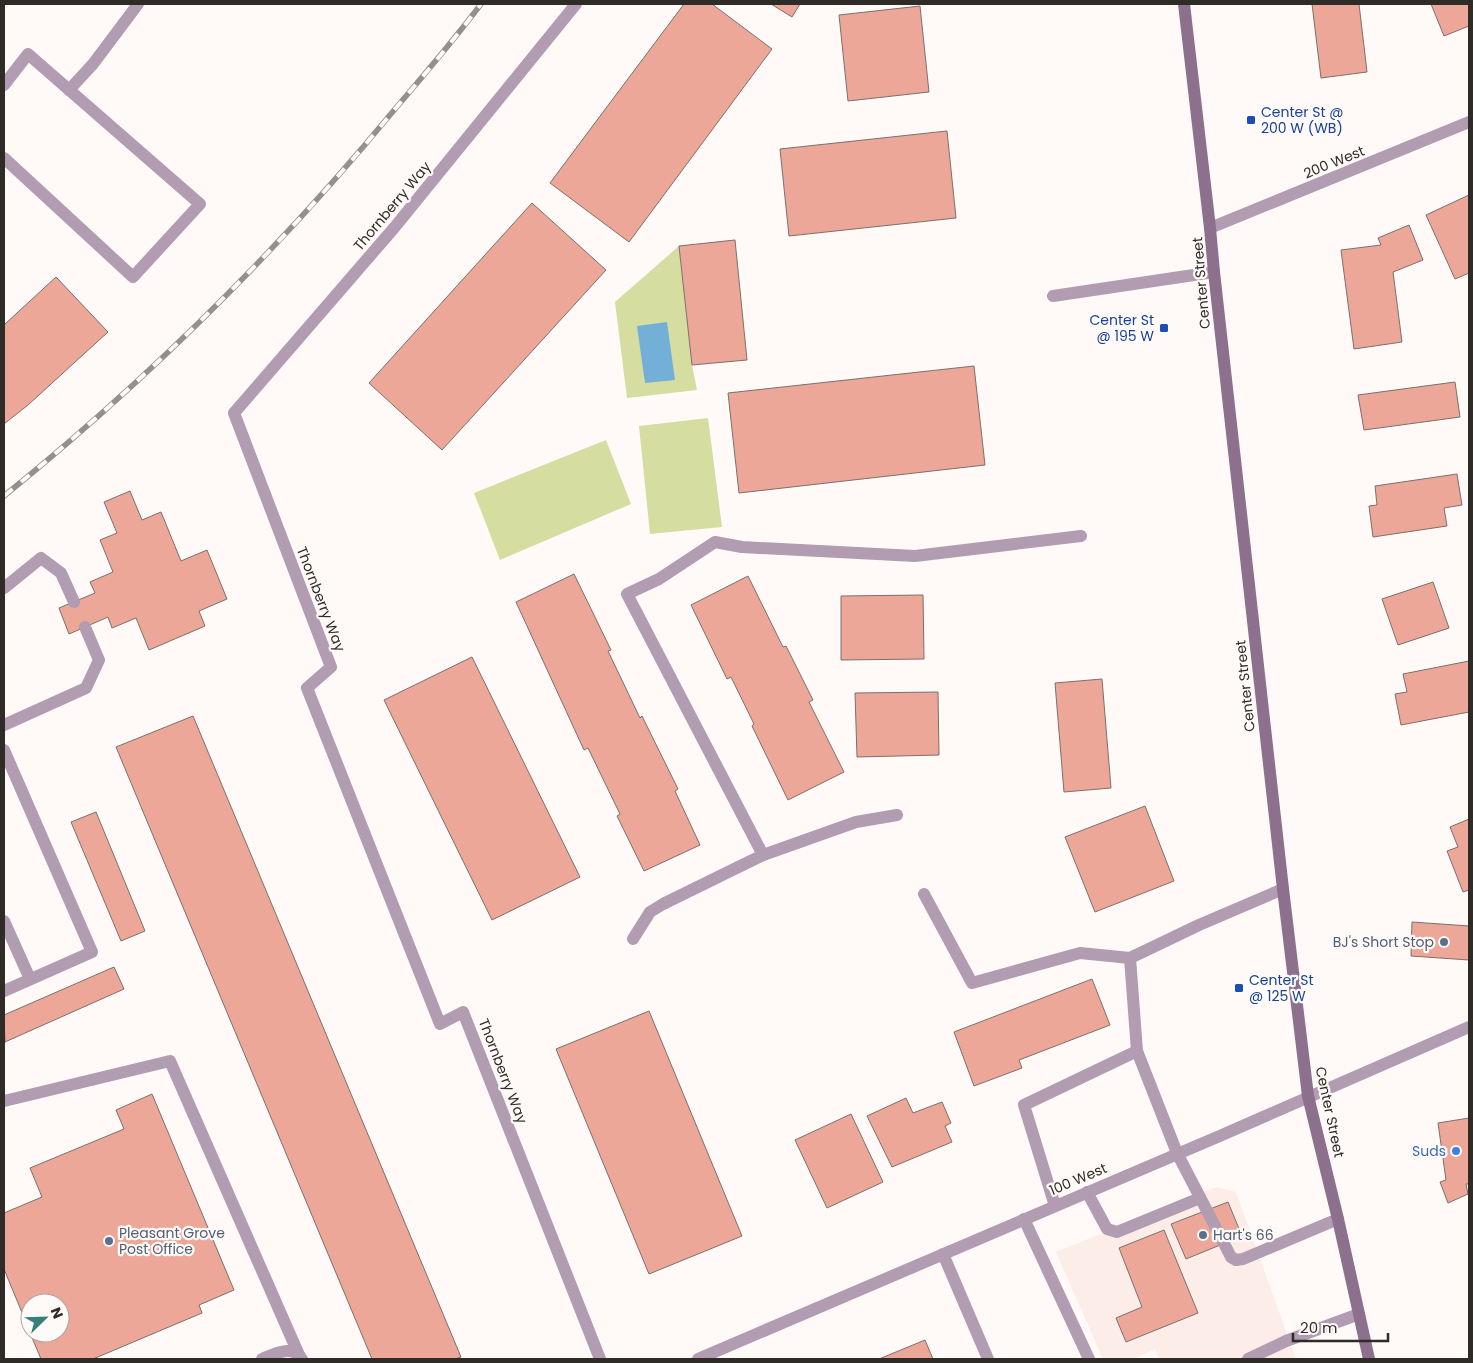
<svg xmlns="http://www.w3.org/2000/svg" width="1473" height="1363" font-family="Poppins,sans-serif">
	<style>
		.commercial { fill: #fdede9 }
		.green { fill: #d6dda1 }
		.water { fill: #74afd8 }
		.building { fill: #eda799; stroke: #7c6f6c }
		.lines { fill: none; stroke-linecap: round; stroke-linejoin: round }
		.lane { stroke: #b19cb2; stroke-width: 12 }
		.street { stroke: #b19cb2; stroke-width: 12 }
		.secondary { stroke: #8d6f8e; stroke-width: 12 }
		.rail-casing { stroke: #95908d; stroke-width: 5.5 }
		.rail { stroke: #fffaf7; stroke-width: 4; stroke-dasharray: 11; stroke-linecap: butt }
		.transit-dot { fill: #1a4fb4; stroke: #fffaf7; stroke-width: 2 }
		.service-dot { fill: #5c6f8a; stroke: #fffaf7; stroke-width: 2 }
		.shop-dot { fill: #3f7fe0; stroke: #fffaf7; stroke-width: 2 }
		.labels { text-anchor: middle; stroke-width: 4.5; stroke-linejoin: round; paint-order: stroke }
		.transit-label { font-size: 14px; fill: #164399; stroke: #fffaf7; text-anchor: start }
		.street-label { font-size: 14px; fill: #2f2b27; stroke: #fffaf7 }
		.service-label { font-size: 14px; fill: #4e5e75; stroke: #fffaf7; text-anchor: start }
		.shop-label { font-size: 14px; fill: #366cbe; stroke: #fffaf7; text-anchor: end }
	</style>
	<rect width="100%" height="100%" fill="#fffaf7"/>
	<path class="commercial" d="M1216,1187L1236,1192L1296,1359H1159L1155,1349L1133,1359H1103L1056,1252Z"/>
	<g class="green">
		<path d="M679,246L692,365L697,390L627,398L615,302Z"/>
		<path d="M708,418L722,527L650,534L639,426Z"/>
		<path d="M606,440L631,504L500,560L474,493Z"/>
	</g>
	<path class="water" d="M667,322L675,380L645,383L637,326Z"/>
	<g class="building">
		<path d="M684,4H712L772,49L629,242L550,183Z"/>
		<path d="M771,4H800L792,17Z"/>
		<path d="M1312,4H1359L1367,72L1321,78Z"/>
		<path d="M1431,4H1469V26L1444,36Z"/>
		<path d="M920,6L929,92L848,101L839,15Z"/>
		<path d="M947,131L956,218L789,236L780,149Z"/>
		<path d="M1469,195V273L1455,279L1426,215Z"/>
		<path d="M532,203L606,270L442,450L369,383Z"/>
		<path d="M1409,225L1423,260L1393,272L1402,342L1354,349L1341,250L1381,245L1378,238Z"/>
		<path d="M735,240L747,360L692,365L679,246Z"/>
		<path d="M56,277L108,332L28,405L4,424V325Z"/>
		<path d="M974,366L985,465L739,493L728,393Z"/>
		<path d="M1455,382L1460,417L1364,430L1358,395Z"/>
		<path d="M1457,474L1462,505L1444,508L1447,526L1373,537L1369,506L1377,505L1375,486Z"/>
		<path d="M130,491L142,520L161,512L181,561L207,550L227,599L199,611L205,626L149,650L136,618L112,628L108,617L69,634L59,608L95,593L90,582L113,572L100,540L117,533L104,502Z"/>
		<path d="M574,574L611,650L608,651L640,718L642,716L678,789L675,791L700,845L644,871L617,816L620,814L588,748L584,750L516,602Z"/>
		<path d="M748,576L783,647L786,646L813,700L809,702L844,772L788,800L752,726L754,724L731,677L727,679L691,605Z"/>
		<path d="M1433,582L1449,628L1398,645L1382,599Z"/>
		<path d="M923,595L924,659L841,660V596Z"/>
		<path d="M472,657L580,877L492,920L384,700Z"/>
		<path d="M1469,661V712L1401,725L1395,694L1407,692L1403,674Z"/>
		<path d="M1102,679L1111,788L1064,792L1055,683Z"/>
		<path d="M938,692L939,755L857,757L855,693Z"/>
		<path d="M193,716L461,1357L455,1359H372L116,747Z"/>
		<path d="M1145,806L1174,881L1095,912L1065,837Z"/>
		<path d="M96,812L145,931L121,941L71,822Z"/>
		<path d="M1469,819V890L1463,892L1447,851L1458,847L1450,827Z"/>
		<path d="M1412,922L1469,926V960L1411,956Z"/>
		<path d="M114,967L124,989L5,1042L4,1015Z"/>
		<path d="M1092,979L1110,1025L1019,1060L1022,1068L974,1086L954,1032Z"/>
		<path d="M649,1011L742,1236L649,1274L556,1049Z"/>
		<path d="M152,1094L234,1290L199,1305L202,1313L93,1359H41L30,1333H60V1303H30V1332L4,1269V1213L42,1197L30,1168L124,1129L116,1110Z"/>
		<path d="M906,1098L913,1113L942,1102L951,1123L945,1126L952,1142L892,1167L867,1116Z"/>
		<path d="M851,1114L883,1182L827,1208L795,1140Z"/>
		<path d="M1469,1118V1184H1466L1468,1194L1448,1203L1440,1182L1446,1180L1438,1123Z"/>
		<path d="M1228,1202L1242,1236L1186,1259L1171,1224Z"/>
		<path d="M1164,1230L1198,1313L1126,1342L1116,1318L1142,1307L1119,1248Z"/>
		<path d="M925,1340L933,1359H879Z"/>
	</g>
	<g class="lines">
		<g class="lane">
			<path d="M576,4L394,228L234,413L331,667L307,688L440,1024L463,1012L600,1359"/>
			<path d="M4,85L28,54L200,204L133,277L4,158"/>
			<path d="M69,90L93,64L138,4"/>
			<path d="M1053,296L1214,272"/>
			<path d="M4,588L41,558L61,573L74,602"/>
			<path d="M4,725L86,688L99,660L85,627"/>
			<path d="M4,750L92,952L4,991"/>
			<path d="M763,855L627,594L659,579L715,542L742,547L915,556L1081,536"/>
			<path d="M1283,889L1199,925L1130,958L1137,1051L1177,1153L1231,1257L1236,1260L1243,1259L1338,1219"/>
			<path d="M924,894L972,983L1080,953L1130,958"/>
			<path d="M4,921L30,979"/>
			<path d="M633,939L650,912L663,904L763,855L856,822L897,815"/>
			<path d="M4,1101L170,1061L299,1355"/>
			<path d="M1087,1192L1107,1229L1117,1232L1200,1198"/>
			<path d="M1055,1206L1024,1105L1137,1051"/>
			<path d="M1024,1219L1089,1359"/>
			<path d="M943,1254L988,1359"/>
			<path d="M262,1359C274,1354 293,1344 302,1359"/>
			<path d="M1248,1359L1286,1341L1359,1314"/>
		</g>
		<g class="street">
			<path d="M1210,228L1469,122"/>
			<path d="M698,1359L1222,1135L1469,1027"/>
		</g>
		<path class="secondary" d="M1184,4L1210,228L1214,272L1283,889L1308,1096L1338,1219L1369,1359"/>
		<g class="rail-casing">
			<path id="rail" d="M4,496C147,380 278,251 395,109C424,75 454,40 481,4"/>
		</g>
		<use href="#rail" class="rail"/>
	</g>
	<g class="transit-dot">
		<rect x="1246" y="115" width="10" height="10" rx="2.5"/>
		<rect x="1159" y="323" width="10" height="10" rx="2.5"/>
		<rect x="1234" y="983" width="10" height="10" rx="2.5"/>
	</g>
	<g class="service-dot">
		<circle cx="1444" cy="942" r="5"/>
		<circle cx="1203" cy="1235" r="5"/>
		<circle cx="109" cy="1241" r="5"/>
	</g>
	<circle class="shop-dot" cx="1456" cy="1151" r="5"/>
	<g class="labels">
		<g class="transit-label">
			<text x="1261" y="117">Center St @<tspan x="1261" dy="16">200 W (WB)</tspan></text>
			<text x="1154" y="325" text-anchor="end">Center St<tspan x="1154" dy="16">@ 195 W</tspan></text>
			<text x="1249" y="985">Center St<tspan x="1249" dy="16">@ 125 W</tspan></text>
		</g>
		<g class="street-label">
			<text transform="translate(1334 162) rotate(-22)" y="5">200 West</text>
			<text transform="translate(392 206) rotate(-50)" y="5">Thornberry Way</text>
			<text transform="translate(1201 283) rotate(-95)" y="5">Center Street</text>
			<text transform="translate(321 599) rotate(69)" y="5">Thornberry Way</text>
			<text transform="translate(1245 686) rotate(-96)" y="5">Center Street</text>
			<text transform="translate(503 1071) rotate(69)" y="5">Thornberry Way</text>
			<text transform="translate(1330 1112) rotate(78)" y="5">Center Street</text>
			<text transform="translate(1078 1179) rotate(-23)" y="5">100 West</text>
		</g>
		<g class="service-label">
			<text x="1434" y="947" text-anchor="end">BJ's Short Stop</text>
			<text x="119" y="1238">Pleasant Grove<tspan x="119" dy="16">Post Office</tspan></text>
			<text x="1213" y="1240">Hart's 66</text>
		</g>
		<g class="shop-label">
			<text x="1446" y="1156">Suds</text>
		</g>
	</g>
	<rect width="1473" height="1363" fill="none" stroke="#2f2b27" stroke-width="10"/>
	<g transform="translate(45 1318) rotate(67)"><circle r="24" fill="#fffaf7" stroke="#aca7a4"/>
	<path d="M0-4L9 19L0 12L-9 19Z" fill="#367f7d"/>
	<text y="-8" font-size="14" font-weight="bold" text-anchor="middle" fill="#2f2b27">N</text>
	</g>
	<path d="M1293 1333v8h95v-8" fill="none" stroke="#2f2b27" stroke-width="2.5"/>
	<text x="1300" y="1333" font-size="15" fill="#2f2b27" stroke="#fffaf7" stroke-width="4" paint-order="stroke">20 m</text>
</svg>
